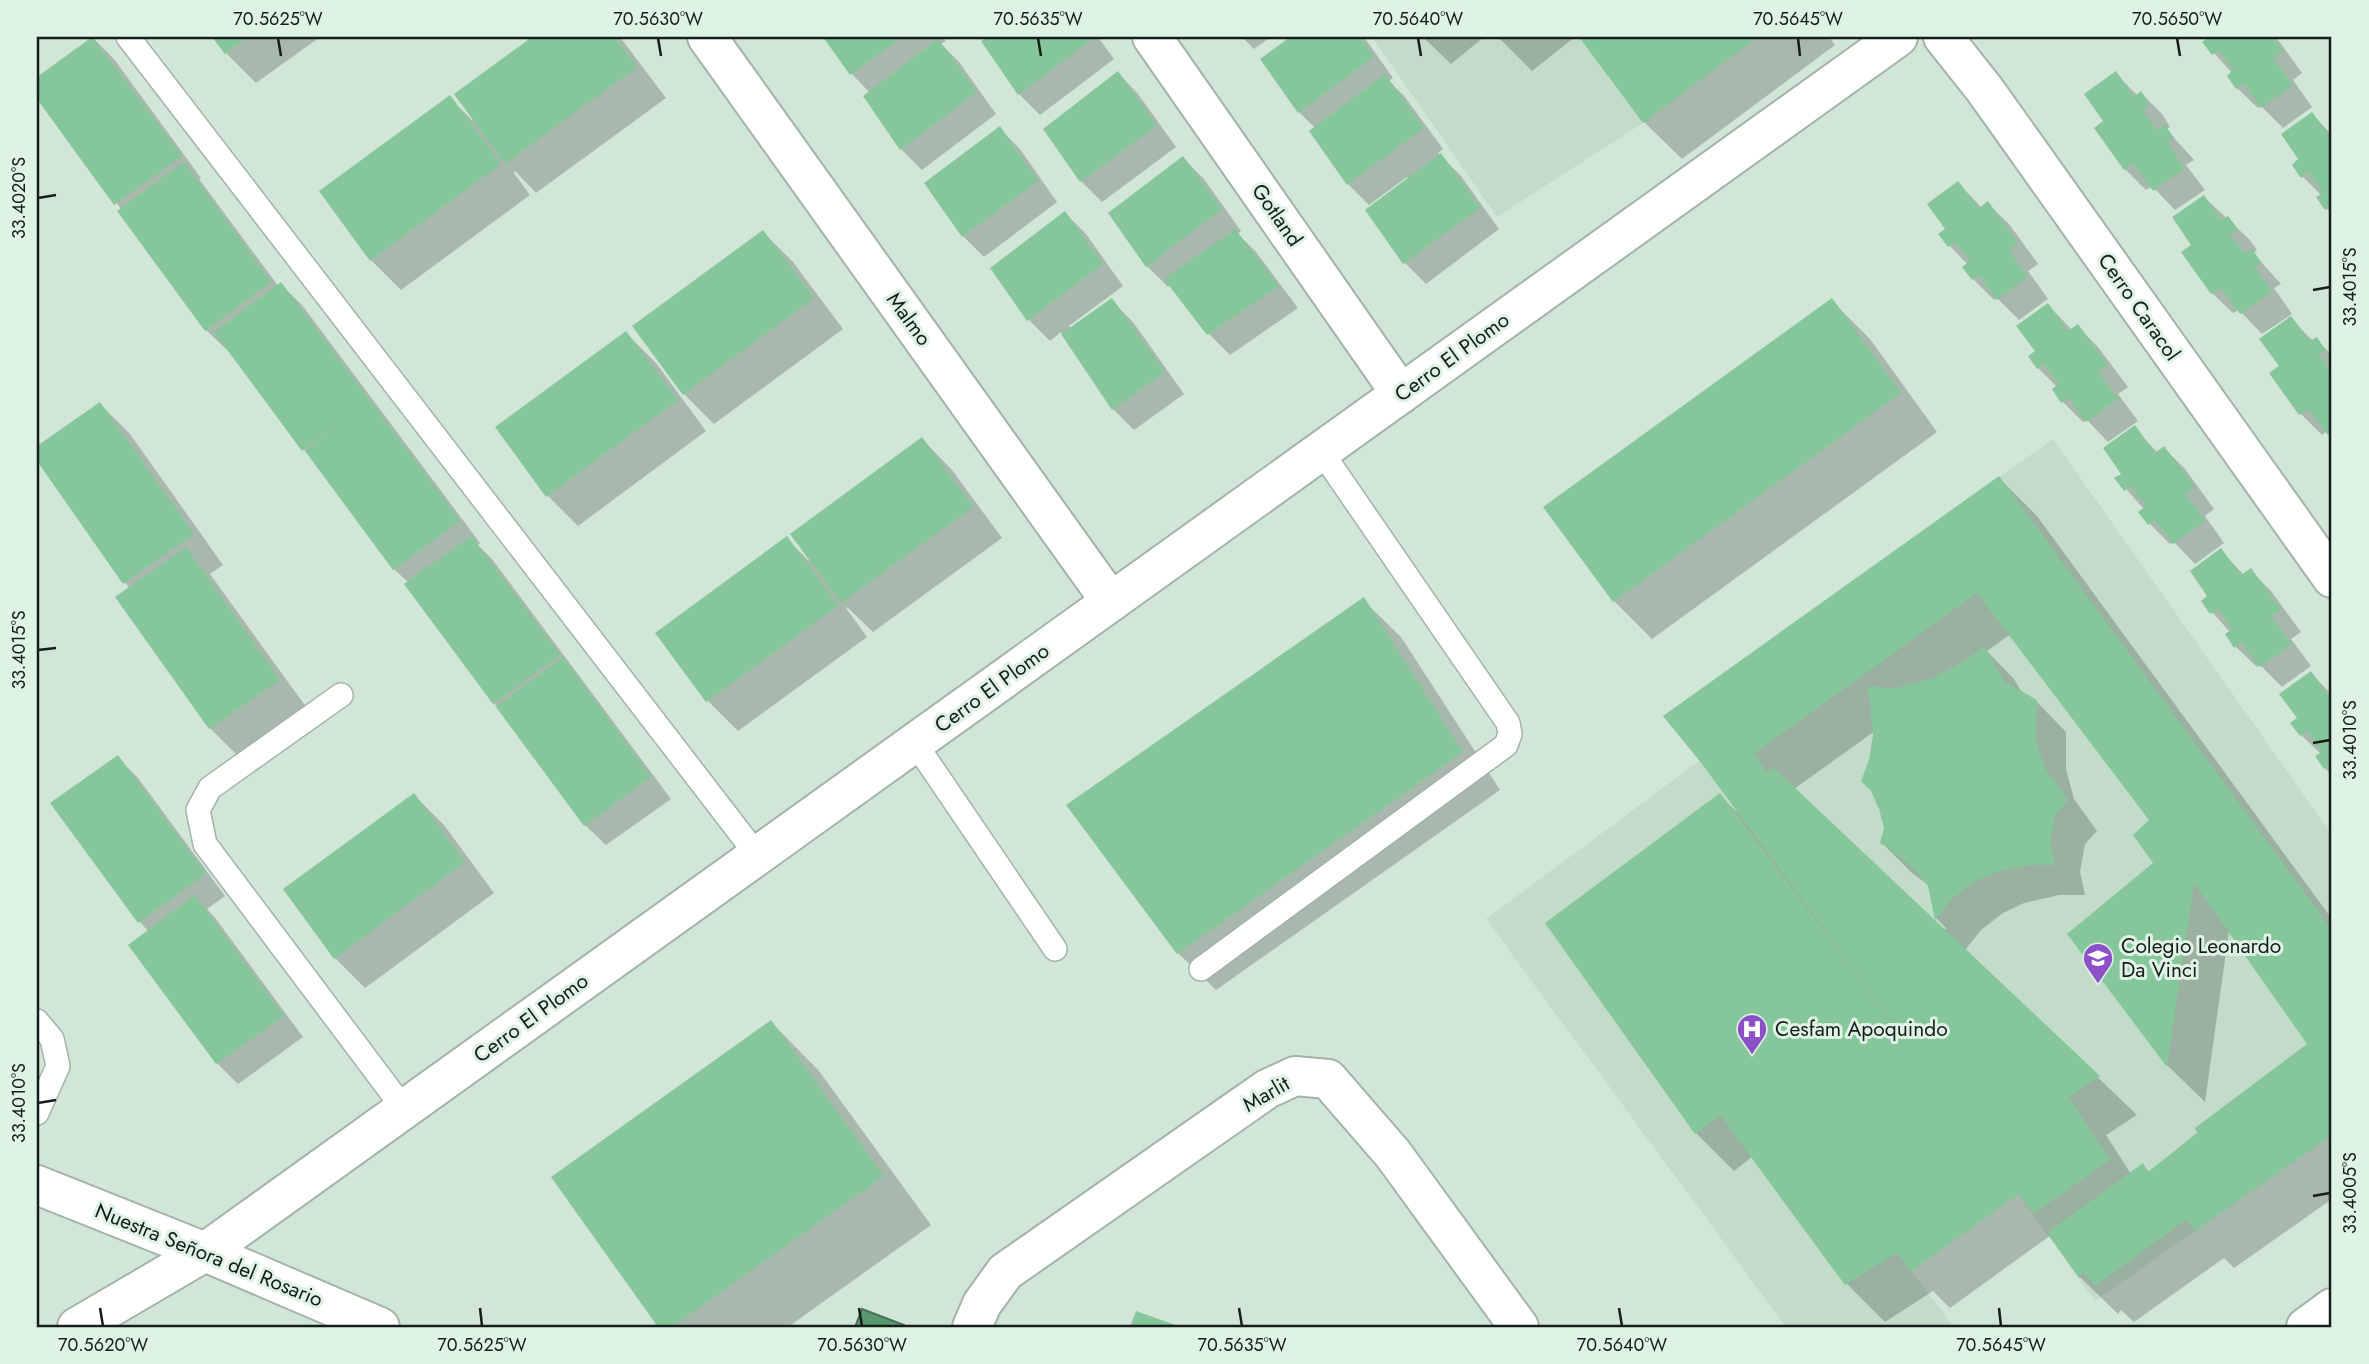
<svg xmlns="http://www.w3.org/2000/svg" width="2369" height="1364" font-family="Jost,sans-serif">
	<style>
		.built { fill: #c2dcc9 }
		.water { fill: #599970; stroke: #457456; stroke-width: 2 }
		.shadow { fill: #0003; fill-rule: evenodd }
		.building { fill: #85c69b }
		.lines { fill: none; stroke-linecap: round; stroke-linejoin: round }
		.lane-casing { stroke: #a1b4a7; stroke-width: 26 }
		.street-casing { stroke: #a1b4a7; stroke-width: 42 }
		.secondary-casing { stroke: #a1b4a7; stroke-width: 42 }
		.lane { stroke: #fff; stroke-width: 23 }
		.street { stroke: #fff; stroke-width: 38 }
		.secondary { stroke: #fff; stroke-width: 38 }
		.ticks { fill: none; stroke: #171e19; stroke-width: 2.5 }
		.labels { text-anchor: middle; stroke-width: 6; stroke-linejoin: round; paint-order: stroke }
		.street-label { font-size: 21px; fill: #171e19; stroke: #dff3e5 }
		.poi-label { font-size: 21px; fill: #171e19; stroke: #dff3e5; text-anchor: start }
		.neatline { fill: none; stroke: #171e19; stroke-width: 2.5 }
		.ticks-label { font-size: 18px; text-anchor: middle; fill: #171e19 }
	</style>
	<rect width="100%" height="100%" fill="#d2e6d8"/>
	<g class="built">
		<path d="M1372,37H1758L1643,123L1497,217Z"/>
		<path d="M2053,439L2332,835V1135L2095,1301L2018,1194L1911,1271L1954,1327H1786L1486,919L1699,761L1663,716Z"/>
	</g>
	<path class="water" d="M862,1309L904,1325L903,1327H855Z"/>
	<g class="shadow">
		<path d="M214,37H320L256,83L226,53Z"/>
		<path d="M535,37H620L666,98L536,193L515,171L514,173L530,195L401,290L371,260L450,98L472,120L474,119L456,94Z"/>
		<path d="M825,37H943L946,41L941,44L959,62L996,114L922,170L901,149L870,93L852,74Z"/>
		<path d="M987,37H1098L1114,59L1040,115L1019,94Z"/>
		<path d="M1242,37H1271L1254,49Z"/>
		<path d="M1293,37H1364L1393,78L1389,81L1405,97L1443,149L1438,153L1461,176L1499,229L1426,284L1405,263L1368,211L1409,179L1407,177L1369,205L1348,184L1316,129L1299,112L1263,60Z"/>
		<path d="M1423,37H1484L1451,64Z"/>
		<path d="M1498,37H1575L1532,71Z"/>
		<path d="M1581,37H1829L1835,45L1682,159L1644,122Z"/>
		<path d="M2211,37H2276L2302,73L2293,80L2312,107L2283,128L2261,106L2258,108L2237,88L2232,73L2205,43Z"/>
		<path d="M93,38L114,59L201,178L199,179L279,287L281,285L302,305L480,543L478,545L492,559L671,799L606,845L585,825L494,703L409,583L394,569L229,349L227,350L206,330L121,209L37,96V79Z"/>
		<path d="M1118,73L1138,94L1176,147L1102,202L1081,181Z"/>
		<path d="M2116,74L2138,96L2141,93L2162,114L2170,127L2166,129L2194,160L2186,165L2205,190L2175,210L2152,186L2146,190L2125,169L2106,122Z"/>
		<path d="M2312,114L2332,135V215L2318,198L2322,196L2303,177L2301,160Z"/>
		<path d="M999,128L1020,149L1057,202L984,257L963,236Z"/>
		<path d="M1183,158L1204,179L1241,231L1238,234L1256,252L1298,308L1230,355L1209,334L1171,284L1168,287L1147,266Z"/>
		<path d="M1958,183L1982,208L1988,204L2009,224L2038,264L2028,271L2048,299L2019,320L1997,298L1994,300L1973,279L1968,265L1949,245L1947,229Z"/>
		<path d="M2204,197L2249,239L2257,250L2253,253L2281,284L2274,288L2292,314L2262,334L2239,310L2233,313L2212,293L2194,246Z"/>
		<path d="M1065,213L1086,234L1123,286L1069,326L1071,328L1112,301L1133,322L1184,394L1134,430L1113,409L1061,332L1050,341L1029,320Z"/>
		<path d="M763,232L793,262L843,329L714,424L684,394L634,326Z"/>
		<path d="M1832,301L1870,339L1937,432L1652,639L1614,601Z"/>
		<path d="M2048,305L2072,330L2077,326L2098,347L2128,387L2118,394L2138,421L2108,442L2087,420L2083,422L2062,401L2057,387L2038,368L2037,352Z"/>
		<path d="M2291,319L2313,341L2316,339L2332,355V437L2327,431L2322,435L2301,414L2272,374L2281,367Z"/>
		<path d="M626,333L656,363L706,431L578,526L548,496Z"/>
		<path d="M100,404L130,434L223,565L210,574L309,711L240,758L210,728L130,589L37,458V448Z"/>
		<path d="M2134,428L2158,453L2164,448L2185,469L2214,509L2205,516L2224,543L2195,564L2174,542L2170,544L2149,523L2144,509L2117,479L2124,474Z"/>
		<path d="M922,439L952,470L1002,538L873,632L847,607L846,608L867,637L738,731L708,701L658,634L787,539L809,561Z"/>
		<path d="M1999,478L2037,516L2332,919V1199L2234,1268L2224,1258L2134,1322L2121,1310L2118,1314L2080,1277L2051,1235L1950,1308L1933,1291L1885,1322L1847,1284L1753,1156L1734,1171L1696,1133L1720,796L1737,812L1739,811L1701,759ZM2011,634L2152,820L2156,864L2070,934L2168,1066L2205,1102L2229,931L2309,1044L2150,1173L2143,1165L2131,1174L2106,1135L2137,1115L1965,950L1981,930L2003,913L2024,903L2059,895H2085L2080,872L2085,844L2097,831L2074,799L2066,769V732L2036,701L2023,694L2014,679L1987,651ZM1875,731L1870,760L1886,828L1882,843L1912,873L1930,886L1937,919L1946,928L1944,931L1794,789Z"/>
		<path d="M2221,551L2244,575L2250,570L2271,591L2301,632L2291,639L2311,666L2282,687L2260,665L2257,667L2236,647L2227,634L2230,632L2203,602L2210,596Z"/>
		<path d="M1363,600L1401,637L1500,790L1216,990L1178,953Z"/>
		<path d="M2311,673L2332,695V776L2325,768L2321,754L2301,735L2300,719Z"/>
		<path d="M117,757L138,778L225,896L207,909L216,919L303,1037L238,1084L217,1063L131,945L149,932L140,922L53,804Z"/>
		<path d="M414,795L444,825L494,893L365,988L335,958Z"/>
		<path d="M771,1022L819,1071L931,1225L788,1327H660L553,1177Z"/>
	</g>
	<g class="building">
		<path d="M92,37L182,156L114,205L37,99V77Z"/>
		<path d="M212,37H248L225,54Z"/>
		<path d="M532,37H614L637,67L505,164L454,94Z"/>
		<path d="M823,37H902L850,75Z"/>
		<path d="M987,37H1095L1018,95L981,41Z"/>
		<path d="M1290,37H1360L1374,57L1298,113L1260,59Z"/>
		<path d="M1579,37H1758L1643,123Z"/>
		<path d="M2209,37H2272L2283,51L2273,58L2293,85L2261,108L2243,83L2236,89L2227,76L2233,70L2219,50L2212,55L2202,42Z"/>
		<path d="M938,39L977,92L900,150L863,96Z"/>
		<path d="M1118,71L1157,126L1080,182L1043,129Z"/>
		<path d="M2116,71L2134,97L2141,91L2150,105L2143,110L2157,130L2165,125L2174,138L2167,143L2185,168L2153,191L2133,163L2124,170L2094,128L2103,121L2084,94Z"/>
		<path d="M1385,74L1424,128L1347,185L1309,131Z"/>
		<path d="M450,95L501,164L370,261L319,191Z"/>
		<path d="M2312,112L2332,139V206L2325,210L2316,197L2323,193L2309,172L2301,178L2292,165L2298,159L2281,134Z"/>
		<path d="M1000,126L1038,181L962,237L924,183Z"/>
		<path d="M1441,153L1480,208L1403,264L1365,210Z"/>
		<path d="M1183,156L1222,209L1146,267L1108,213Z"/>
		<path d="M184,162L271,282L205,331L117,211Z"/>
		<path d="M1958,181L1979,208L1988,201L2018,243L2009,250L2028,277L1997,300L1979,275L1972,280L1962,267L1970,261L1955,242L1948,247L1938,234L1945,229L1927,204Z"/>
		<path d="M2204,195L2221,220L2228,216L2238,229L2230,234L2245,254L2252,249L2261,262L2255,267L2272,292L2240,314L2221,288L2211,294L2181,252L2191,245L2172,217Z"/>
		<path d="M1065,211L1103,264L1027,321L990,268Z"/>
		<path d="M1235,229L1279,286L1207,335L1164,279Z"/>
		<path d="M763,230L814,298L683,395L632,326Z"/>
		<path d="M281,282L460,521L393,570L305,451L336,426L302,451L214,332Z"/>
		<path d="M1112,298L1165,372L1112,410L1061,334Z"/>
		<path d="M1832,298L1901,393L1613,602L1543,507Z"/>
		<path d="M2048,303L2068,331L2078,324L2108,365L2098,372L2118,399L2086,422L2069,398L2061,403L2052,389L2059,384L2044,364L2037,369L2028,356L2035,351L2016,326Z"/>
		<path d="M2291,316L2310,341L2317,337L2325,350L2319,354L2332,375V433L2328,435L2309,409L2299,415L2269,373L2279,366L2259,339Z"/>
		<path d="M626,331L678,400L546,497L495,427Z"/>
		<path d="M100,402L194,534L123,584L37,461V446Z"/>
		<path d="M2135,425L2155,453L2164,446L2195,487L2185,494L2205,521L2173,544L2155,520L2148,525L2138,512L2146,506L2131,486L2124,491L2114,478L2121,474L2103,448Z"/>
		<path d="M922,437L973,507L841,603L790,534Z"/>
		<path d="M1999,476L2332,930V1135L2195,1231L2187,1219L2095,1286L2084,1271L2079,1278L2047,1233L2143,1163L2148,1172L2197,1133L2195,1128L2307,1044L2194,883L2167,1067L2067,934L2153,863L2133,835L2149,820L1977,593L1755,753L1766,772L1774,768L2100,1076L2069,1097L2110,1160L2033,1214L2019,1194L1911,1271L1897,1253L1845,1285L1720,1115L1695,1134L1545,923L1720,793L1898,1029L1699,760L1663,716Z"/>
		<path d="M471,536L560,655L493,704L404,584Z"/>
		<path d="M787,536L838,606L706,702L655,633Z"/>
		<path d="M186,547L280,680L209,729L115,597Z"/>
		<path d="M2221,548L2241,575L2251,568L2281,610L2271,617L2292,644L2260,667L2241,642L2234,648L2225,634L2232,629L2218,609L2210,614L2201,601L2207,596L2190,571Z"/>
		<path d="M1364,597L1463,752L1177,954L1066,805Z"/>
		<path d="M1984,647L2005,682L2037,700L2036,738L2044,767L2068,800L2056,814L2050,841L2056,865H2028L1994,873L1972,883L1951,900L1935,920L1928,886L1913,868L1890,849L1880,843L1884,828L1879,809L1871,791L1861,781L1869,760L1873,735L1868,686L1896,688L1931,679L1962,662Z"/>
		<path d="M563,657L651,777L584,826L496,707Z"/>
		<path d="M2311,671L2330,698L2332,696V764L2324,769L2315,756L2322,752L2307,731L2300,736L2290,723L2297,718L2279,694Z"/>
		<path d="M118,755L206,874L138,923L50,803Z"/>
		<path d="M414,793L465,862L334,959L283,889Z"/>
		<path d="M195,895L284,1016L216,1064L128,945Z"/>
		<path d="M771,1020L884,1176L672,1327H658L551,1177Z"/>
		<path d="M1136,1311L1181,1327H1130Z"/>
	</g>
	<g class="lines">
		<g class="lane-casing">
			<g id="lane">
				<path d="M128,37L757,855"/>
				<path d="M341,695L210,788L198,810L205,844L404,1109"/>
				<path d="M915,743L1055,949"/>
				<path d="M1201,969L1506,745L1510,734L1508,723L1321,451"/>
				<path d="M37,1021L52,1039L58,1066L37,1113"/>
			</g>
		</g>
		<g class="street-casing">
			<g id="street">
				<path d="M707,37L1111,602"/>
				<path d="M1152,37L1401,394"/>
				<path d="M1943,37L1985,90L2332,578"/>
				<path d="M77,1327L205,1252L1898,37"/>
				<path d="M972,1327L982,1304L1005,1272L1267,1089L1295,1076L1328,1079L1393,1154L1519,1327"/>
				<path d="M2306,1327L2332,1308"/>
			</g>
		</g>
		<g class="secondary-casing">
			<path id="secondary" d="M37,1185L205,1252L380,1327"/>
		</g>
		<use href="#lane" class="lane"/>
		<use href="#street" class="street"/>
		<use href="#secondary" class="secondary"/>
	</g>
	<path class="ticks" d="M278,38L281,56M658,38L661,56M1038,38L1041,56M1418,38L1421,56M1798,38L1800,56M2177,38L2180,56M38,198L56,195M2313,290L2330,287M38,650L56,648M2313,743L2330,740M38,1103L56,1100M2313,1196L2330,1193M100,1308L103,1326M480,1308L482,1326M859,1308L862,1326M1239,1308L1242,1326M1619,1308L1622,1326M1999,1308L2001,1326"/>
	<defs>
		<g id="school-pin" transform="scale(1.575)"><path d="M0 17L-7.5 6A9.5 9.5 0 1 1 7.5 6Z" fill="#8d50c6" stroke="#dff3e5"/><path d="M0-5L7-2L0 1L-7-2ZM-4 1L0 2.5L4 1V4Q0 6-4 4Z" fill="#fff"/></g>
		<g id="hospital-pin" transform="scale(1.575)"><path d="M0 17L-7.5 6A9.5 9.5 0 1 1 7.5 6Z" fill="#8d50c6" stroke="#dff3e5"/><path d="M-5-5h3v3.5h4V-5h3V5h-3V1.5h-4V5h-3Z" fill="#fff"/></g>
	</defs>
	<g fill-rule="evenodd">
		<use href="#school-pin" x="2098" y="958"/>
		<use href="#hospital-pin" x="1752" y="1029"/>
	</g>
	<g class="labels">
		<g class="street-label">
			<text transform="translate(1277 215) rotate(55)" y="7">Gotland</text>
			<text transform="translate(2139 307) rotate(55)" y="7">Cerro Caracol</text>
			<text transform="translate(909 319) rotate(54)" y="7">Malmo</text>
			<text transform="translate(1452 357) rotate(-36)" y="7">Cerro El Plomo</text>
			<text transform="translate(992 688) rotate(-36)" y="7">Cerro El Plomo</text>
			<text transform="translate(531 1018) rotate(-36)" y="7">Cerro El Plomo</text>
			<text transform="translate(1266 1094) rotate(-30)" y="7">Marlit</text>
			<text transform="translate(209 1255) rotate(22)" y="7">Nuestra Señora del Rosario</text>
		</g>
		<g class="poi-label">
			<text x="2121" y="953">Colegio Leonardo<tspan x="2121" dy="24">Da Vinci</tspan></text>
			<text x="1775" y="1036">Cesfam Apoquindo</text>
		</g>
	</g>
	<rect width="2369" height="1364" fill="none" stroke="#dff3e5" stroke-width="77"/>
	<rect x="38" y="38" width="2292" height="1288" class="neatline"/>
	<g class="ticks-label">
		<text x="278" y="25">70.5625°W</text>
		<text x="658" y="25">70.5630°W</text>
		<text x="1038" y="25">70.5635°W</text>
		<text x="1418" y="25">70.5640°W</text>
		<text x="1798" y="25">70.5645°W</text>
		<text x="2177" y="25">70.5650°W</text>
		<text transform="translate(19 198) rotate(-90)" y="6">33.4020°S</text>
		<text transform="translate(2350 287) rotate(-90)" y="6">33.4015°S</text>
		<text transform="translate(19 650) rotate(-90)" y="6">33.4015°S</text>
		<text transform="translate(2350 740) rotate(-90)" y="6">33.4010°S</text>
		<text transform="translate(19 1103) rotate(-90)" y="6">33.4010°S</text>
		<text transform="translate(2350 1193) rotate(-90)" y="6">33.4005°S</text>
		<text x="103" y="1351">70.5620°W</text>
		<text x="482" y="1351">70.5625°W</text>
		<text x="862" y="1351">70.5630°W</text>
		<text x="1242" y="1351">70.5635°W</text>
		<text x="1622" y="1351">70.5640°W</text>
		<text x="2001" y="1351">70.5645°W</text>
	</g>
</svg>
